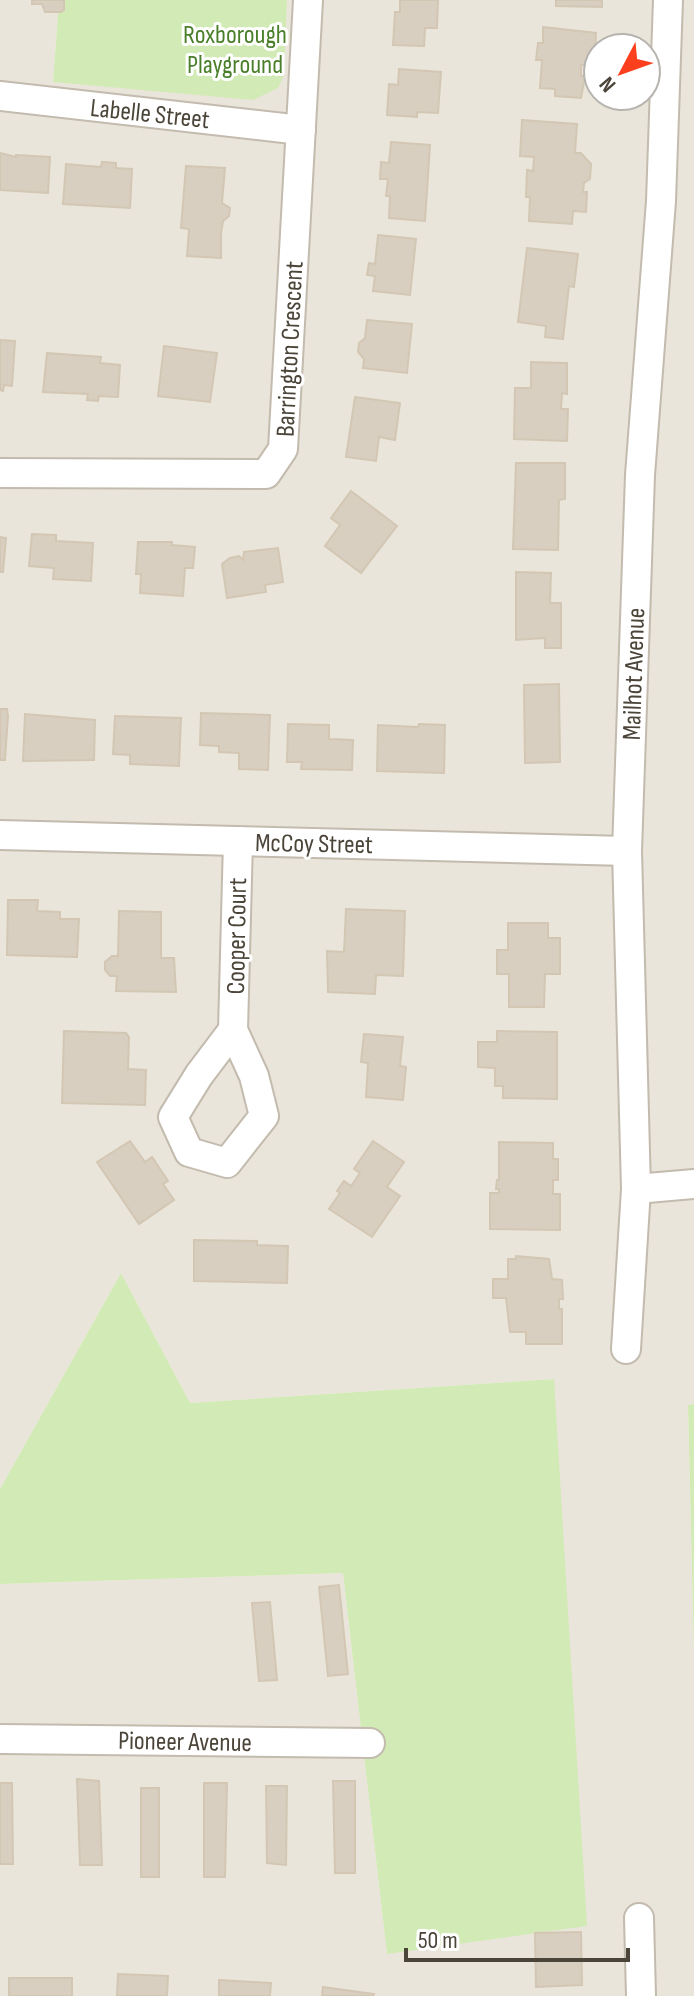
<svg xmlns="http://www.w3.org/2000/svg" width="694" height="1996" font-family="'Sofia Sans Condensed',sans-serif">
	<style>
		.residential { fill: #eae5da; fill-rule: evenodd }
		.green { fill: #d2eab5 }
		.building { fill: #d8cfc1; stroke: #d3c7b4; stroke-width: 2 }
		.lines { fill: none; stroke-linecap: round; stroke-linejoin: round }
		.minor-casing { stroke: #c2bbae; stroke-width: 32 }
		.minor { stroke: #fff; stroke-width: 28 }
		.labels { text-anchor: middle; stroke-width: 6; stroke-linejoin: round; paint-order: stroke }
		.park-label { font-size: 26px; fill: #4a7f2a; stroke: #fff }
		.street-label { font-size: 26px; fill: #4b4439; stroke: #fff }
	</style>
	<rect width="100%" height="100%" fill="#f6f3ec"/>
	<path class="residential" d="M0,0H59L53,81L284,75L287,0H694V1404L688,1405L694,1653V1996H0V1584L343,1573L387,1953L554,1379L190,1403L121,1273L0,1489ZM598,48H646V96H598Z"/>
	<g class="green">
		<path d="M59,0H287L284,75L278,88L253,100L53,82Z"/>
		<path d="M121,1273L190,1403L554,1379L587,1926L387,1954L343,1573L0,1584V1489Z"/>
		<path d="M694,1404V1653L688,1405Z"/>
	</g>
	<g class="building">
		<path d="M32,0H64V10L61,12H45L42,4H32Z"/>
		<path d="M400,0H438L437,28H425L424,46L393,45L395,12H400Z"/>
		<path d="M556,0H602V7L556,6Z"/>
		<path d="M543,27L596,33L594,66L581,65V76H585L581,98L555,96V89L540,88L542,60H536L538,43H543Z"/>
		<path d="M399,69L441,72L438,113L417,112V117L387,115L389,84L398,85Z"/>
		<path d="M522,120L577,124L575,153H581L591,164L590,179L584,183L583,192H587L586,212L573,211L572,224L529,221L530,197H526L527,170L533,171L534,157L520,156Z"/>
		<path d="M391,142L430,145L425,221L389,218L390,196H386L388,179H380L381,162L389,163Z"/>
		<path d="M0,153L16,157V155L50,157L48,193L0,190Z"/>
		<path d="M102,162L116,163V168L132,169L130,208L63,204L66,164L101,167Z"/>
		<path d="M186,166L225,168L222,203L230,208L229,216L223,221L221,233V258L187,256L189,229L181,228Z"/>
		<path d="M378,235L416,239L410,295L373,291L375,276L367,275L369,263L375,264Z"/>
		<path d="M527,248L578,254L574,287L569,286L563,339L545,337L546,326L518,322Z"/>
		<path d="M367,320L412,324L407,373L363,368L364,359L358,352L359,343L365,338Z"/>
		<path d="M0,340L15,341L12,386L4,385L3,391L0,390Z"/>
		<path d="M164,346L217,353L210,402L158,396Z"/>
		<path d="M47,353L101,357L100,363L120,365L118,397L99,396L98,401L87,400L88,394L43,392Z"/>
		<path d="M531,362L567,363V394L562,393L561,409H568L567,441L514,439L515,388H531Z"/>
		<path d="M355,397L400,403L395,440L379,437L376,461L346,457Z"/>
		<path d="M516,463H565V499L559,500L558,550L513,549Z"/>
		<path d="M351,491L397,526L361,573L325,546L340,525L331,518Z"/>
		<path d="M32,534L56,535V541L93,543L91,581L53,579L54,568L29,566Z"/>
		<path d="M0,537L6,538L3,572H0Z"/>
		<path d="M138,542H172V545L195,547L193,568H185L183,596L140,593L141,574H136Z"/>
		<path d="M278,548L283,582L265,585L266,592L227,598L222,564L230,558L239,556L243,560L244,552Z"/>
		<path d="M516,572L551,573L550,603H561V648H545V638L516,640Z"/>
		<path d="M559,684L560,762L525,763L524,685Z"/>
		<path d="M0,709H7L8,716L5,760H0Z"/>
		<path d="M201,713L270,715L268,770L239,769V753L219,752V746L200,745Z"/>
		<path d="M25,714L95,720L94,760L23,761Z"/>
		<path d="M115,716L181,718L179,766L130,764V755L113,754Z"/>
		<path d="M288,724L329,725V739L353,740L352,770L301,769L302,762H287Z"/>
		<path d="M419,724L445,725L444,773L377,771L378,725L418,727Z"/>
		<path d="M8,900H38L37,911L60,912V919H79L77,957L7,955Z"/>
		<path d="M346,909L405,911L403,976L376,975L375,994L328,992L327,951L344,952Z"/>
		<path d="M119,911L161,912V958H174L176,992L116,991L117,976H110L105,970V962L112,956H118Z"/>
		<path d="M508,923H548V938H560V974H545L544,1007H509V974H497V950H508Z"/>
		<path d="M64,1031L126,1033L129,1037L128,1069L146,1070L145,1105L62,1103Z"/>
		<path d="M497,1031L557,1032V1099L503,1098V1086H495V1068L478,1067V1042H497Z"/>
		<path d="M364,1034L403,1037L400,1066L406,1067L403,1100L366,1097L368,1063L361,1062Z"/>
		<path d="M130,1141L145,1162L152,1157L168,1181L163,1184L174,1200L139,1224L97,1162Z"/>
		<path d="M373,1141L404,1162L387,1187L400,1196L372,1237L329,1209L340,1193L337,1191L344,1181L351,1186L360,1173L354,1169Z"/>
		<path d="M499,1142L553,1143V1159H558V1180H553V1194H560V1230L490,1229V1193H499V1189H496L497,1180H499Z"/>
		<path d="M194,1240L257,1241V1245L288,1246L287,1283L194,1281Z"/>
		<path d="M516,1256L549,1259L552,1279L562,1280L563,1299H559V1309H562V1344H526V1332H510L506,1298H493V1279H508V1259H516Z"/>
		<path d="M339,1585L348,1674L328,1676L319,1587Z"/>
		<path d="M270,1602L277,1680L259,1681L252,1603Z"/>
		<path d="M77,1779L99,1781L102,1865H80Z"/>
		<path d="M333,1781H355V1873H335Z"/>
		<path d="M0,1783H12L13,1864H0Z"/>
		<path d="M204,1783H227L225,1877H204Z"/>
		<path d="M266,1786H287L286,1865L267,1863Z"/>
		<rect x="141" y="1788" width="18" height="89"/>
		<path d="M581,1932L582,1985L536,1987L535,1933Z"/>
		<path d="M118,1974L168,1976L167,1996H117Z"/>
		<rect x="9" y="1978" width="63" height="18"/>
		<path d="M219,1980L271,1983L270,1996H219Z"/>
		<path d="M323,1987L374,1994L373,1996H322Z"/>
	</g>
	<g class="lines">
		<g class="minor-casing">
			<g id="minor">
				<path d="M0,96L301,130"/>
				<path d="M0,473L266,474L283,449L308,0"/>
				<path d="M0,835L627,851"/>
				<path d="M233,1030L254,1076L264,1116L227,1163L189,1152L173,1117L199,1075L233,1030L238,841"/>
				<path d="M636,1189L694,1184"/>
				<path d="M626,1349L636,1189L627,851L640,475L661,201L668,0"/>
				<path d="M0,1739L370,1743"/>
				<path d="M639,1918L641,1996"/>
			</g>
		</g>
		<use href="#minor" class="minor"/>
	</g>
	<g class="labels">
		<g class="park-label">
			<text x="235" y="43">Roxborough<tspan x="235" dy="30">Playground</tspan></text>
		</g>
		<g class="street-label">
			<text transform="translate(150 113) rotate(6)" y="9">Labelle Street</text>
			<text transform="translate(289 349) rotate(-87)" y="9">Barrington Crescent</text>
			<text transform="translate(633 674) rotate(-88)" y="9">Mailhot Avenue</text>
			<text transform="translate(314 843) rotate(1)" y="9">McCoy Street</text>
			<text transform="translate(236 936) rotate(-89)" y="9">Cooper Court</text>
			<text transform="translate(185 1741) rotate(1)" y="9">Pioneer Avenue</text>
		</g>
	</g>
	<g transform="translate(622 72) rotate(229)"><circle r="38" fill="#ffffff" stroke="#b7b4b0" stroke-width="2"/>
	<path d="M0-6L14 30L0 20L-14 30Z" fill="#fc3f1d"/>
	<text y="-12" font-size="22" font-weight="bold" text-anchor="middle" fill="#4b4439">N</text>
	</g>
	<path d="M406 1948v12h222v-12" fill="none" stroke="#4b4439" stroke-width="4"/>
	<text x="418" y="1948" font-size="24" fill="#4b4439" stroke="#ffffff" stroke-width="6" paint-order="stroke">50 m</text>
</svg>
